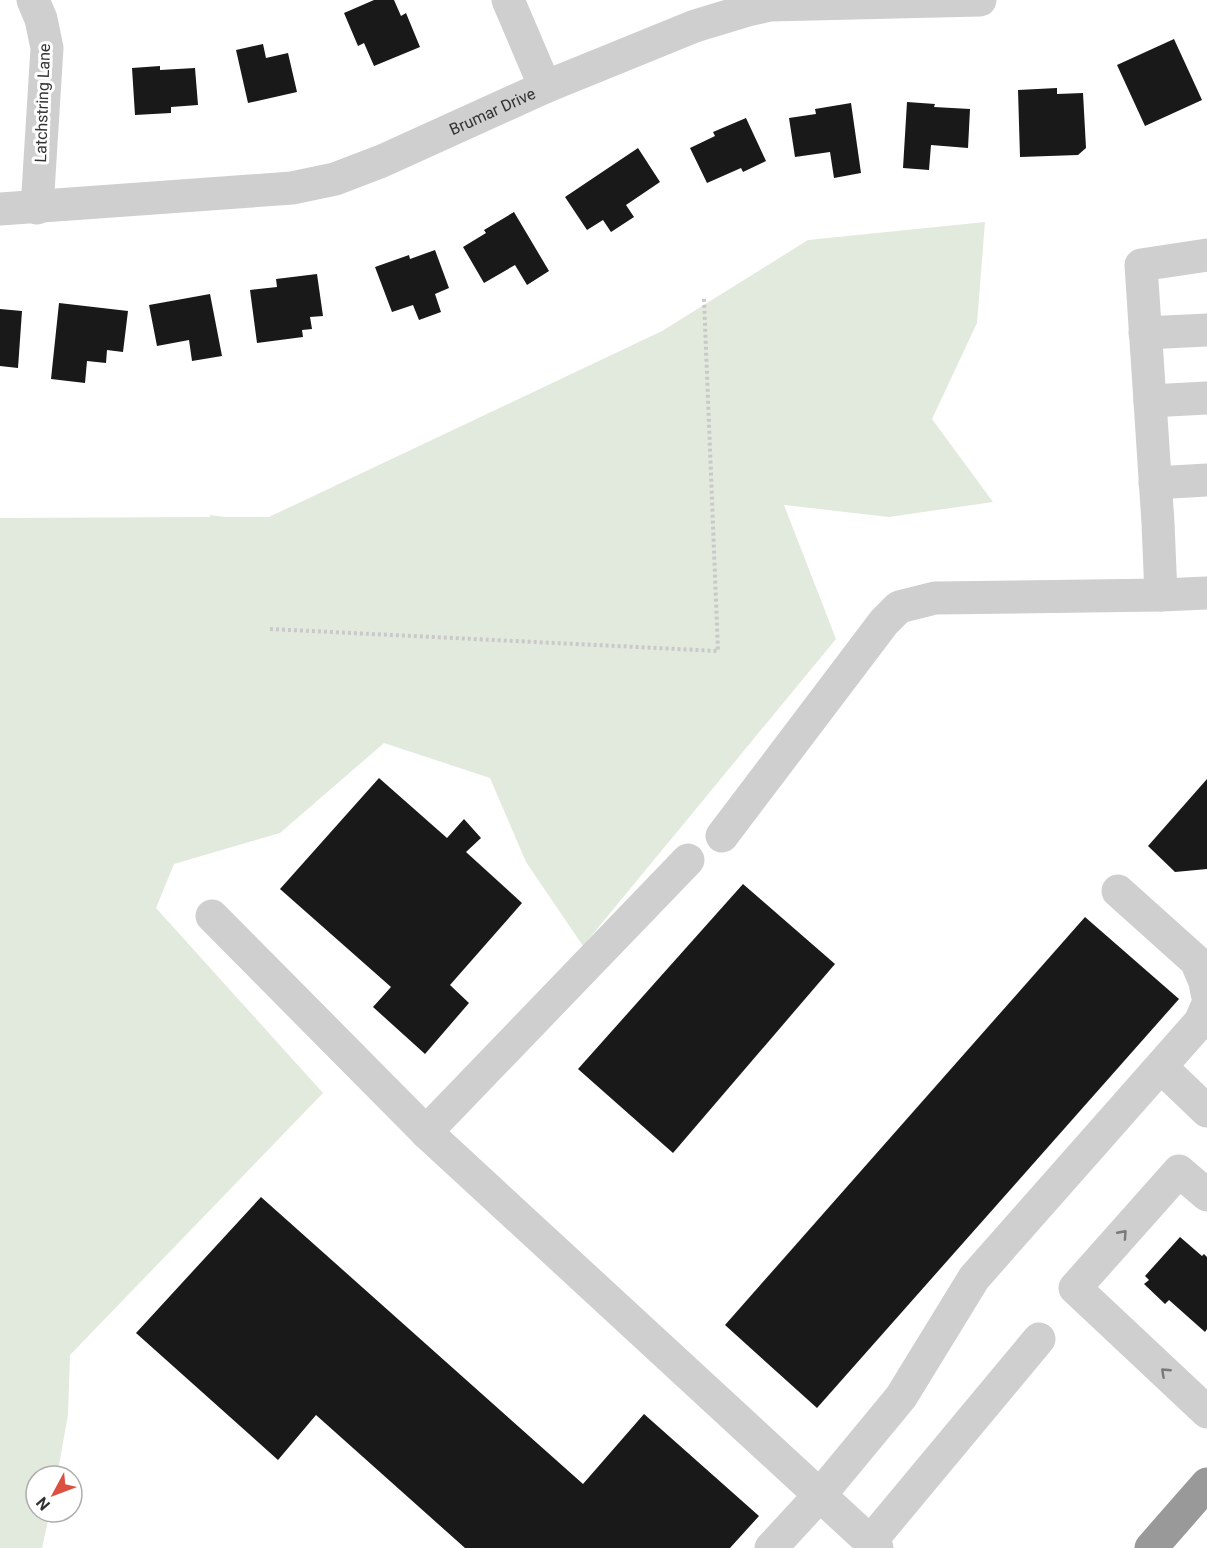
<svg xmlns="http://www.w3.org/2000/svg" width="1207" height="1548" font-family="Roboto,sans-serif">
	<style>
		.green { fill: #e2eade }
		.building { fill: #191919 }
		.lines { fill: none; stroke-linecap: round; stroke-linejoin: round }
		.path { stroke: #c9c9c9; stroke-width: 4; stroke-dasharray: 3 3; stroke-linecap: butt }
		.minor { stroke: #cfcfcf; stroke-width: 33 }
		.highway { stroke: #999; stroke-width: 33 }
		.oneway { stroke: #797979 }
		.labels { text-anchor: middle; stroke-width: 6; stroke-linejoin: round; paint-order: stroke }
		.street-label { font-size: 16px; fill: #323232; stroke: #fff }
	</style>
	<rect width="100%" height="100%" fill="#fff"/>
	<path class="green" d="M985,222L977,323L932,419L993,502L889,517L784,505L836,639L583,946L526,862L490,778L384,743L280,833L174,864L156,908L323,1093L70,1355L68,1415L57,1476H36V1512H50L42,1548H0V518L210,517V515L226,517H269L662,331L808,240Z"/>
	<g class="building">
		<path d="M374,0H394L401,16L406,13L420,47L374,66L364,43L358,46L344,13Z"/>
		<path d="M1174,39L1202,100L1145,126L1117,65Z"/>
		<path d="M263,44L266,58L288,53L297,92L248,103L236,50Z"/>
		<path d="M160,66V70L195,68L198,105L171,107V113L135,115L132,68Z"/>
		<path d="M1057,88V94L1083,93L1086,148L1078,155L1020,157L1018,90Z"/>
		<path d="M907,102L935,104L934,107L970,109L968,148L931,145L929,170L903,168Z"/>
		<path d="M851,103L861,173L834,178L830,152L795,157L789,118L816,114L815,109Z"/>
		<path d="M746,118L766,161L743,172L741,168L707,183L690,148L715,136L713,132Z"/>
		<path d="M638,148L660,182L626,205L634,217L611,232L603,220L587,230L565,197Z"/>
		<path d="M514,212L549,271L527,285L515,265L484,283L463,247L486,233L484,230Z"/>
		<path d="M435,250L449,288L435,294L441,312L419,320L413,305L392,312L375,267L409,255L410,259Z"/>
		<path d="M317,274L323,316L310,317L312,329L302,330L303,337L257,343L250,290L277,287L276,279Z"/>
		<path d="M210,294L222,356L192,361L189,340L157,346L149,305Z"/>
		<path d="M59,303L128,311L123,352L107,350L106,363L87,361L85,383L51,379Z"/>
		<path d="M0,309L22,311L18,368L0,366Z"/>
		<path d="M379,778L447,838L464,819L481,838L466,852L522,903L450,985L469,1003L425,1054L373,1007L391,987L280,889Z"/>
		<path d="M1207,779V869L1175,872L1148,846Z"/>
		<path d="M743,884L835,964L673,1153L578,1069Z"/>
		<path d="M1085,917L1179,999L817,1408L725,1325Z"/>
		<path d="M261,1197L583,1484L644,1414L759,1516L730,1548H465L316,1415L278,1460L136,1333Z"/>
		<path d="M1180,1237L1202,1256L1204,1254L1207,1257V1329L1205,1332L1169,1300L1165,1304L1144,1284L1149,1280L1145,1276Z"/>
	</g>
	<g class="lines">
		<path class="path" d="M270,629L718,651L704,298"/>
		<g class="minor">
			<path d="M33,0L41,19L47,48L37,208"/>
			<path d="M508,0L545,87"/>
			<path id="s1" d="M0,209L292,188L335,179L382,161L545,87L695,26L748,10L770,5L980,0"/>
			<path d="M1145,333L1207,330"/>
			<path d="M1150,401L1207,398"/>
			<path d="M1155,483L1207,480"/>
			<path d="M1161,595L1158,523L1141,265L1207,255"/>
			<path d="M722,836L884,622L899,607L935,598L1161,595L1207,593"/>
			<path d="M1118,891L1196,961L1205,982L1207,993"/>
			<path d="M212,916L426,1132L877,1548"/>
			<path d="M1161,1067L1207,1111"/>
			<path d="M426,1132L688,860"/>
			<path d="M1207,1195L1179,1171L1075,1288L1207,1412"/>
			<path d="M870,1542L1039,1339"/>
			<path d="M771,1548L820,1495L901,1397L974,1278L1200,1022L1207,1006"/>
		</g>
		<path class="highway" d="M1151,1548L1207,1484"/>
	</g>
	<defs><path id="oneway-chevron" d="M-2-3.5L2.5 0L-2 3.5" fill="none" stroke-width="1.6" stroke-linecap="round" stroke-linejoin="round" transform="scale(1.5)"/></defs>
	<g class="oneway">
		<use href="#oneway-chevron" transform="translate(1123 1234) rotate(-48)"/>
		<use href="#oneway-chevron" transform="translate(1165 1372) rotate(-137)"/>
	</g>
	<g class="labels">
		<g class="street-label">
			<text transform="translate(42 103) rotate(-88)" y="6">Latchstring Lane</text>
			<text dy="6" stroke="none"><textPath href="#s1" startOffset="508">Brumar Drive</textPath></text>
		</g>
	</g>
	<g transform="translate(54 1494) rotate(229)"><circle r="28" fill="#ffffff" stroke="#adadad" stroke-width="1.5"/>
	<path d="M0-4.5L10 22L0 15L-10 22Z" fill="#db5041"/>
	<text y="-9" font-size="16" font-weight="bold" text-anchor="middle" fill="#323232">N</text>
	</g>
</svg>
